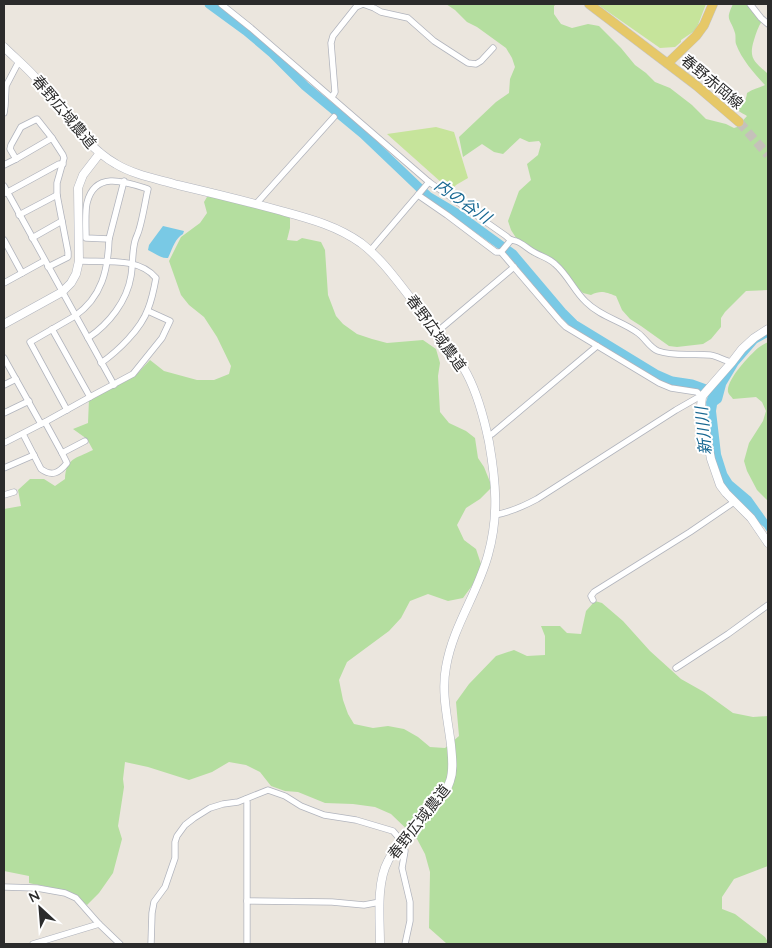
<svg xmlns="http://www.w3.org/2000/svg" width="772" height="948" font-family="Quicksand,'Noto Sans JP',sans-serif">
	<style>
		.green { fill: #b4de9f }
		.pitch { fill: #c6e49b }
		.water { fill: #79c9e5 }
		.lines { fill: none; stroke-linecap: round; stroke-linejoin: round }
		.river { stroke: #79c9e5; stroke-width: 9 }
		.primary-tunnel { stroke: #c5c1ba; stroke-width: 9; stroke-dasharray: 9 4.5; stroke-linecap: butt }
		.street-casing { stroke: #b1b4bd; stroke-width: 7 }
		.secondary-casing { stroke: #b1b4bd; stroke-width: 9 }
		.primary-casing { stroke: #c4c4c4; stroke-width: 10 }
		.street { stroke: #fff; stroke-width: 5.5 }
		.secondary { stroke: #fff; stroke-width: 8 }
		.primary { stroke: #e6c868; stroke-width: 9 }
		.labels { text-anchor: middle; stroke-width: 4; stroke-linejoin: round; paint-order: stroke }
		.street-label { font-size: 15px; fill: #2b2b2b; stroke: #fff }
		.water-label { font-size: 16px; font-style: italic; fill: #186892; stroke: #fff }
	</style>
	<rect width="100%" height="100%" fill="#ebe6de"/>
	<g class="green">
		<path d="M446,4H556L554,6V14L561,24L572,28L588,24L599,26L621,48L635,65L646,73L655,82L670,88L692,105L706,119L726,124L734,128L737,127L747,116C742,113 735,110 734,104C743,104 746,102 747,93C753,89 759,88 765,85C754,73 742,60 736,44C735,41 736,36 735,33C730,17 725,21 733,4H748L762,21C758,27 756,33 754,40C748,59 755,62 768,74V290L746,291L725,312L721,318V327L711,339L703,344L677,347L669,346L641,326L630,319L622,310L616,296C605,292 601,290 591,295L583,293L577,288L567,277L544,259L532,255L520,244L511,230L508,221L519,191L531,180L527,164L538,155L541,144L539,141L529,142L520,138L503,154L494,152L482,144L463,157L459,137L496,102L509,93L510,79L515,67L512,58L506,48L477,27L467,22L455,10Z"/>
		<path d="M220,196L290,216V228L287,240L297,241L302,238L321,242L325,250L328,295L336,316L343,324L357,334L372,339L387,343L423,340L436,349L440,363L438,376L440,412L449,423L466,431L475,438L478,458L484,467L492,487L480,499L466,508L457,525L464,540L476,549L481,564L477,579L463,598L448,601L428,594L410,601L401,618L389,631L347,662L339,680L343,700L348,714L354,724L373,728L388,726L404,729L418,737L430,747L445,748L459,736L456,702L469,684L496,656L514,650L527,656L545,655V636L541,626H560L567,633L581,634L586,611L595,601L602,603L623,621L650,651L681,679L704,692L733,713L753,717L768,716V866L734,879L722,897V909L735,914L765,937L768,942V944H451L446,943L429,928L430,872L425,854L417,839L391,814L375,807L353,804L325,803L298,792L285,791L271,786L260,772L246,765L229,762L212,772L189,780L148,767L125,762L123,779L124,787L118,826L122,839L113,873L99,893L87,905C68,889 53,888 29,883V876L4,871V509L21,506L18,490L30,479H44L55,486L65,479C66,458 75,459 93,450L87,439L73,429L88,423L89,399L135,376L150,360L164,371L197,380H214L229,374L231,366L217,337L204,317L189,305L181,295L169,261L181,237L200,223L207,213L204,202L207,197Z"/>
		<path d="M768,342V501L757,490L747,471L744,461L749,443L763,421L766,411L762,402L756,397L733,399C731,396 729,395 728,392C726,380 749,356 758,348C761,345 765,344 768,342Z"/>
	</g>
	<g class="pitch">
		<path d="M597,4H706L696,30L681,40V42L675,47L660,48Z"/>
		<path d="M436,127L454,132L468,178L456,185L451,191L387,134Z"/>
	</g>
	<g class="water">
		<path d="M163,226L184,231L183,234C175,238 172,250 168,258C161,259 155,253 148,250L149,245Z"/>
		<path d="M768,332V337L757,343L738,365L726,385L722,400L721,402L717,405L716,411L721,454L727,473L732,481L751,497L768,521V533L764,527L759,523C749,513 738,503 729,492C712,472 708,427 706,402L708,396L713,387L746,348Z"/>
	</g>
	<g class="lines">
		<path class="river" d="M209,4L246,31L272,53L305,86L363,134L428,196L455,212L513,254L562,312L574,324L656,374L672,381L692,384L714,392"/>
		<path class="primary-tunnel" d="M739,122L768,155"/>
		<g class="street-casing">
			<g id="street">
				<path d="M221,4L251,28L429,182L506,236C510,240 511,240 516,241C522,243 527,248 532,251C540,256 549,258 555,264C568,275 574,291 586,302C601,317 622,321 638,333C645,338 650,348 658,351C675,357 693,353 710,355C718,356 724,361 732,362"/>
				<path d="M750,4L761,18L768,24"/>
				<path d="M332,97L335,92L331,43L333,36L356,7L363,4L374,8L381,12L408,18L434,41L468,63L476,64L481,61L493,48"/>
				<path d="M4,113L5,106L6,86L17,65L20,62"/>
				<path d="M16,159L52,138L63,155L64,158L57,183V195L68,252V257L48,267"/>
				<path d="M4,165L16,159L10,149L11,145L21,127L37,119L52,138"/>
				<path d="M4,186L114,385"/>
				<path d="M6,193L59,164H63"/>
				<path d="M418,195L447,215L496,252H501L560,321L566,327L659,383L671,388L697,392L702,397"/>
				<path d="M256,204L334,117"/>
				<path d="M19,215L57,195"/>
				<path d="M32,238L62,221"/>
				<path d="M4,240L22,273"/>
				<path d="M370,251L429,182"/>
				<path d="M501,252L511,240"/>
				<path d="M79,261C104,262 139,257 156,278C154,289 152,299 148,309C141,329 118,351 101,363"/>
				<path d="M4,283L44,261"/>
				<path d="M52,329L90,397"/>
				<path d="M438,331L514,267"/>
				<path d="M88,338C109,324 127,301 131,276C133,264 132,252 135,241C136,237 138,234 139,230C143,217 145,202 148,189C126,182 95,170 87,203C85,211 86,228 86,238L109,239L124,181"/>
				<path d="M4,358L41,424"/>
				<path d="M4,385L16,379"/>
				<path d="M67,410L30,342L75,316C102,297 108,270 109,239"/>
				<path d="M4,413L29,401"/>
				<path d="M45,422L62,453L85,441"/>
				<path d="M23,434L41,469C52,477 59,473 67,463L62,453"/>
				<path d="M487,436L492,434L597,346"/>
				<path d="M4,443L45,422L90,397L133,374L162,338L170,321L148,311"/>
				<path d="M4,468L34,455"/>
				<path d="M4,495L14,492"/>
				<path d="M495,515C511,512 524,506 537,499L676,410L697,398L702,397"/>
				<path d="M593,600L591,596L594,592L690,532L734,502"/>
				<path d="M676,668L728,634L768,605"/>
				<path d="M246,799L247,802V944"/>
				<path d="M404,846L405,851L402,868L410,902V921L405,944"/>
				<path d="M4,887L37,888L65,893L76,898L99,924L120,944"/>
				<path d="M247,901L332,902L364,905L380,902"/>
				<path d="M33,944L99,924"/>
				<path d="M151,944L152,913L154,902L165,887L175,858V842L177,836L185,825L194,818L210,808L223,804L238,802L268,790L285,796L301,806L324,815L356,820L393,831L399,838"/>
			</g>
		</g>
		<g class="secondary-casing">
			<g id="secondary">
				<path d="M4,47C14,57 25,66 34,76C61,105 81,144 116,164C134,175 158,179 178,185C212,193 245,201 278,210C307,218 336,225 361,243C382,259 397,281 413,301C432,324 453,347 467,374C478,395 484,418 489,442C496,482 499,516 488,555C477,595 453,626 446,667C441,693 448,720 451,745C452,757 454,770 450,781C445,797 429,811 418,823C407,835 395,847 388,861C376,883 380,919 380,944"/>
				<path d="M4,324L62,292L71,283L76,274L79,261L78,188L83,175L100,153"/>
				<path d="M768,329L754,338L742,349L732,362L704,394L702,397L701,406L711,459L720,485L726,493L751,518L768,543"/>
			</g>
		</g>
		<g class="primary-casing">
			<g id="primary">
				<path d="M589,4L697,86L739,122"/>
				<path d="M668,63L696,36L704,25L713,4"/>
			</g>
		</g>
		<use href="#street" class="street"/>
		<use href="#secondary" class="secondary"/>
		<use href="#primary" class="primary"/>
	</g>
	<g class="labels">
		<g class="street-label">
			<text transform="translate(712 82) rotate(40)" y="5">春野赤岡線</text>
			<text transform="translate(64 112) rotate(50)" y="5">春野広域農道</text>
			<text transform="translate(436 333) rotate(54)" y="5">春野広域農道</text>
			<text transform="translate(419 822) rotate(-52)" y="5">春野広域農道</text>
		</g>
		<g class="water-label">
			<text transform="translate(463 201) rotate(35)" y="6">内の谷川</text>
			<text transform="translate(703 431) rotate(-95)" y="6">新川川</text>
		</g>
	</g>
	<rect width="772" height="948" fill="none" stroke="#2b2b2b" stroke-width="10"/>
	<g transform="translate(40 908) rotate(334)" stroke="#ffffff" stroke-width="4" paint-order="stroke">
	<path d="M0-4L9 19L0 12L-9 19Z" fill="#2b2b2b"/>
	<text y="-8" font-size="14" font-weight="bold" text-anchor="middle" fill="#2b2b2b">N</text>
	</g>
</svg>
